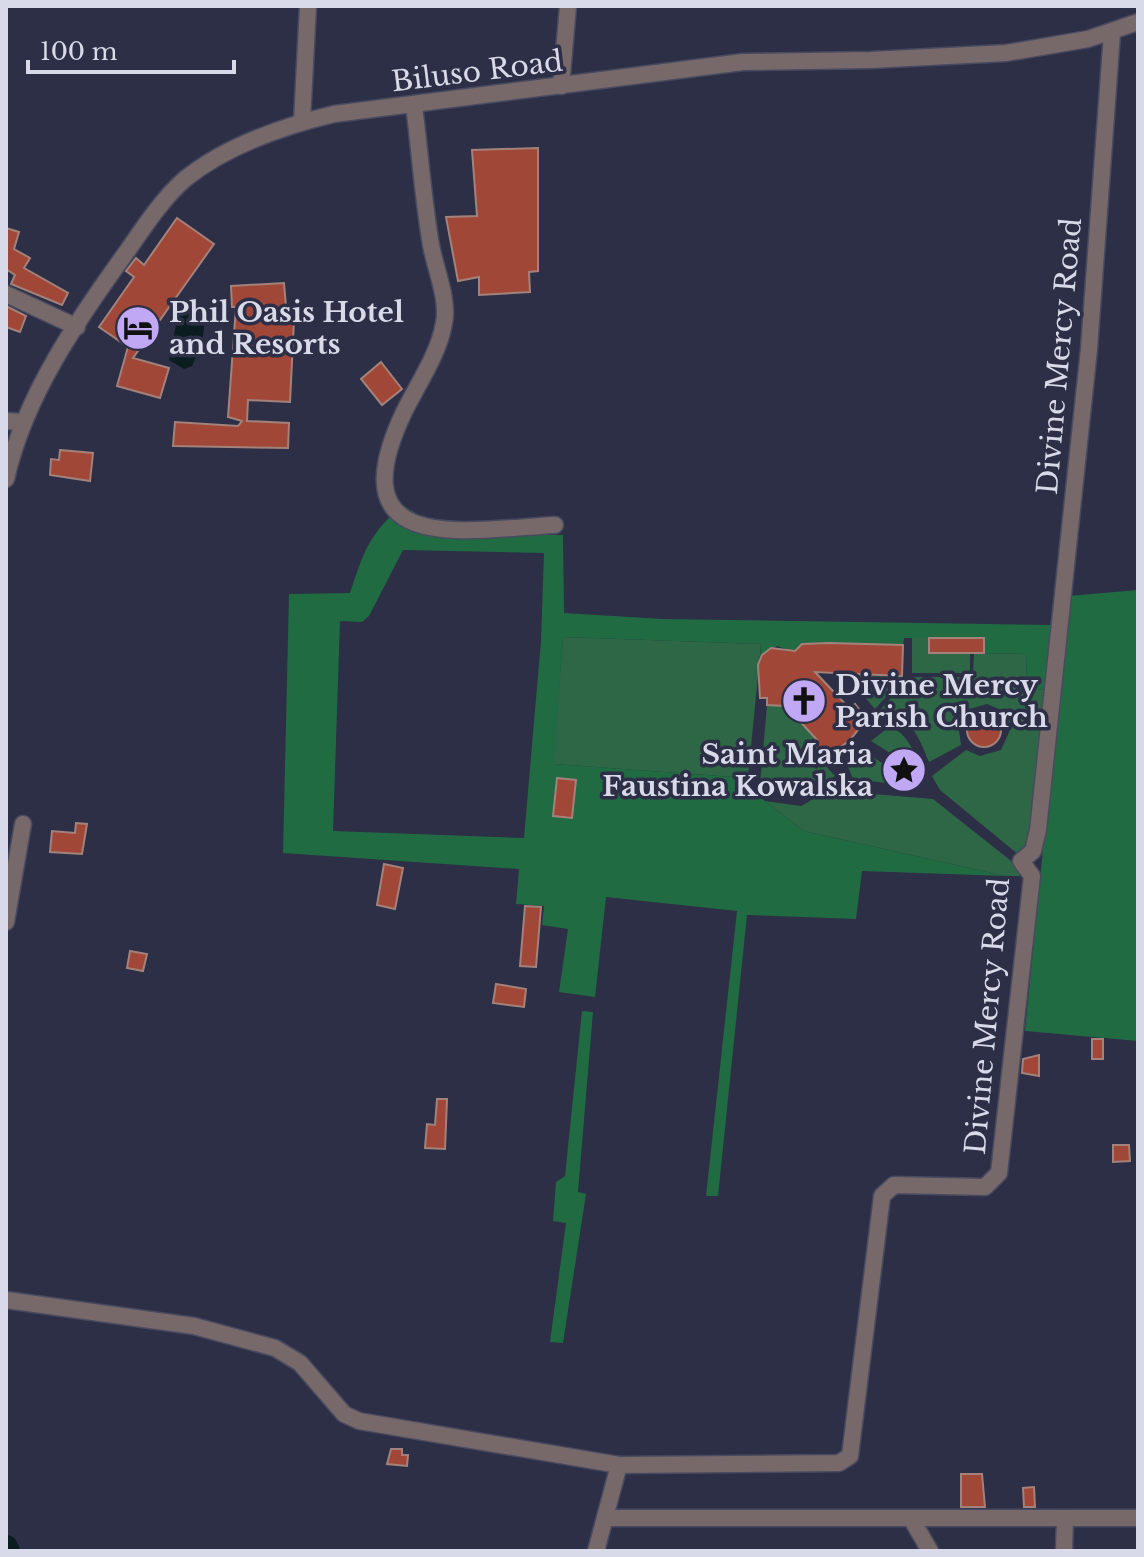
<svg xmlns="http://www.w3.org/2000/svg" width="1144" height="1557" font-family="'Libre Baskerville',serif">
	<style>
		.green { fill: #2e6745 }
		.forest { fill: #216b42; fill-rule: evenodd }
		.water { fill: #0b1d21 }
		.lines { fill: none; stroke-linecap: round; stroke-linejoin: round }
		.river { stroke: #0b1d21; stroke-width: 24 }
		.building { fill: #a04737; stroke: #a3827b; stroke-width: 2 }
		.minor-casing { stroke: #484a60; stroke-width: 19 }
		.tertiary-casing { stroke: #484a60; stroke-width: 19 }
		.minor { stroke: #776869; stroke-width: 16 }
		.tertiary { stroke: #776869; stroke-width: 16 }
		.labels { text-anchor: middle; stroke-width: 7; stroke-linejoin: round; paint-order: stroke }
		.street-label { font-size: 28px; fill: #d8dae9; stroke: #2d2f46 }
		.poi-label { font-size: 28px; font-weight: bold; fill: #d8dae9; stroke: #2d2f46; text-anchor: start }
	</style>
	<rect width="100%" height="100%" fill="#2d2f46"/>
	<g class="green">
		<path d="M563,637L761,644L748,778L553,764Z"/>
		<path d="M912,638H929V653H970V673H912Z"/>
		<path d="M974,653L1026,654L1027,688L1045,690L1030,837L1020,856L940,790L932,776L966,750L980,756L1001,750L1010,730L1001,710L987,704L966,710L958,723L961,745L929,762C920,740 910,711 882,716L878,712L910,677H973Z"/>
		<path d="M850,674L902,676V679L875,709L850,680Z"/>
		<path d="M767,705L786,706L815,737L806,745L811,751L804,757L816,769L823,763L835,776C811,795 788,804 760,785Z"/>
		<path d="M889,727C905,730 918,755 917,770L871,741Z"/>
		<path d="M861,750L907,778L909,780L894,784L853,779L846,762Z"/>
		<path d="M840,784L861,793L933,799L1025,872L1019,876H1005L804,831L765,801L801,806Z"/>
	</g>
	<g class="forest">
		<path d="M403,505C442,536 497,523 544,520L545,535H563L564,613L662,619L1052,625L1045,690L1027,688L1026,654L984,653V638H904L903,645L802,644L794,652L777,646L760,657L761,644L563,637L554,764L748,778V788L804,831L1005,876L862,871L856,919L747,915L718,1196H706L737,911L606,897L595,997L559,992L568,929L542,925L544,906L516,904L519,869L283,853L289,594L350,593C364,551 369,534 403,505ZM403,550L544,553L541,641L524,838L333,831L340,621L362,622L369,616Z"/>
		<path d="M1138,590V1041L1025,1031L1068,596Z"/>
		<path d="M582,1011L593,1012L578,1192L586,1194L563,1343L550,1342L566,1223L553,1221L556,1182L565,1176Z"/>
	</g>
	<path class="water" d="M186,309L205,321L202,343L192,366L184,369L169,360L179,310Z"/>
	<g class="lines">
		<path class="river" d="M6,1547L8,1551"/>
	</g>
	<g class="building">
		<path d="M538,148V271L529,272L530,292L479,295V277L458,281L446,217L477,216L472,150Z"/>
		<path d="M177,218L214,244L133,358L169,368L160,398L117,386L128,347L99,327L134,277L126,271L136,258L144,265Z"/>
		<path d="M6,228L19,232L14,249L30,258L24,268L68,293L62,305L11,284L15,275L6,269Z"/>
		<path d="M284,283L287,319L294,320L290,402L248,400L247,421L289,423L288,448L173,446L175,422L238,426L242,421L228,417L236,307H232L231,286Z"/>
		<path d="M6,306L26,316L20,332L6,327Z"/>
		<path d="M381,362L402,389L382,405L361,379Z"/>
		<path d="M60,450L93,453L90,481L50,475L51,459L59,460Z"/>
		<rect x="929" y="638" width="55" height="15"/>
		<path d="M829,643L903,645L902,676L815,672L850,709L855,704L867,719L849,741L825,758L812,744L817,740L786,706L767,705V698H760L758,665L762,655L771,648L795,651L802,644Z"/>
		<circle cx="984" cy="730" r="17"/>
		<path d="M557,778L576,780L572,818L553,816Z"/>
		<path d="M76,823L87,824L82,854L50,852L52,831L75,833Z"/>
		<path d="M384,864L403,868L395,909L377,905Z"/>
		<path d="M525,906L541,907L536,967L520,966Z"/>
		<path d="M130,951L147,954L143,971L127,968Z"/>
		<path d="M496,984L526,989L524,1007L493,1003Z"/>
		<rect x="1092" y="1039" width="11" height="20"/>
		<path d="M1039,1055V1076L1022,1073L1023,1059Z"/>
		<path d="M437,1099H447L445,1149L425,1148L427,1124L435,1125Z"/>
		<path d="M1113,1145H1129L1130,1161L1113,1162Z"/>
		<path d="M391,1449H402V1455H408L407,1466L387,1464Z"/>
		<path d="M961,1474H982L985,1507H961Z"/>
		<path d="M1034,1487L1035,1507H1024L1023,1488Z"/>
	</g>
	<g class="lines">
		<g class="minor-casing">
			<g id="minor">
				<path d="M561,86L568,6"/>
				<path d="M414,106C420,152 423,199 431,245C435,268 449,300 444,323C439,354 417,385 404,412C335,557 465,530 555,525"/>
				<path d="M302,121L308,6"/>
				<path d="M6,294L77,327"/>
				<path d="M6,421L22,422"/>
				<path d="M6,922L23,824"/>
				<path d="M6,1300L194,1326L275,1348L300,1363L344,1414L359,1421L619,1465L839,1463L850,1456L882,1196L894,1185L985,1187L999,1173L1032,876L1021,861L1033,851L1038,830L1089,349L1112,33"/>
				<path d="M605,1518H1138"/>
				<path d="M912,1520L930,1551"/>
				<path d="M596,1551L619,1465"/>
				<path d="M1064,1551L1065,1519"/>
			</g>
		</g>
		<g class="tertiary-casing">
			<path id="tertiary" d="M6,479C25,395 78,319 128,250C144,227 163,198 185,179C226,146 284,126 334,114L743,62L871,60L1006,53L1088,39L1138,22"/>
		</g>
		<use href="#minor" class="minor"/>
		<use href="#tertiary" class="tertiary"/>
	</g>
	<defs>
		<g id="hotel-disc" transform="scale(2.3)"><circle r="9.5" fill="#c0a8f4" stroke="#2d2f46"/><path d="M-6-4.5h1.5V1H6V5H4.5V3h-9V5H-6ZM-4 0a1.8 1.8 0 1 1 3.6 0ZM.5 0V-2.5h3Q6-2.5 6 0Z" fill="#111"/></g>
		<g id="church-disc" transform="scale(2.3)"><circle r="9.5" fill="#c0a8f4" stroke="#2d2f46"/><path d="M-1.2-6h2.4v3.5h3.3v2.4h-3.3V6h-2.4V-.1h-3.3v-2.4h3.3Z" fill="#111"/></g>
		<g id="sight-disc" transform="scale(2.3)"><circle r="9.5" fill="#c0a8f4" stroke="#2d2f46"/><path d="M0-6L1.8-2.2L6-1.7L2.9 1.2L3.7 5.4L0 3.3L-3.7 5.4L-2.9 1.2L-6-1.7L-1.8-2.2Z" fill="#111"/></g>
	</defs>
	<g fill-rule="evenodd">
		<use href="#hotel-disc" x="138" y="328"/>
		<use href="#church-disc" x="804" y="701"/>
		<use href="#sight-disc" x="904" y="770"/>
	</g>
	<g class="labels">
		<g class="street-label">
			<text transform="translate(477 71) rotate(-7)" y="10">Biluso Road</text>
			<text transform="translate(1059 356) rotate(-85)" y="10">Divine Mercy Road</text>
			<text transform="translate(987 1016) rotate(-85)" y="10">Divine Mercy Road</text>
		</g>
		<g class="poi-label">
			<text x="169" y="322">Phil Oasis Hotel<tspan x="169" dy="32">and Resorts</tspan></text>
			<text x="835" y="695">Divine Mercy<tspan x="835" dy="32">Parish Church</tspan></text>
			<text x="873" y="764" text-anchor="end">Saint Maria<tspan x="873" dy="32">Faustina Kowalska</tspan></text>
		</g>
	</g>
	<rect width="1144" height="1557" fill="none" stroke="#d8dae9" stroke-width="16"/>
	<path d="M28 60v12h206v-12" fill="none" stroke="#d8dae9" stroke-width="4"/>
	<text x="40" y="60" font-size="24" fill="#d8dae9" stroke="#2d2f46" stroke-width="6" paint-order="stroke">100 m</text>
</svg>
